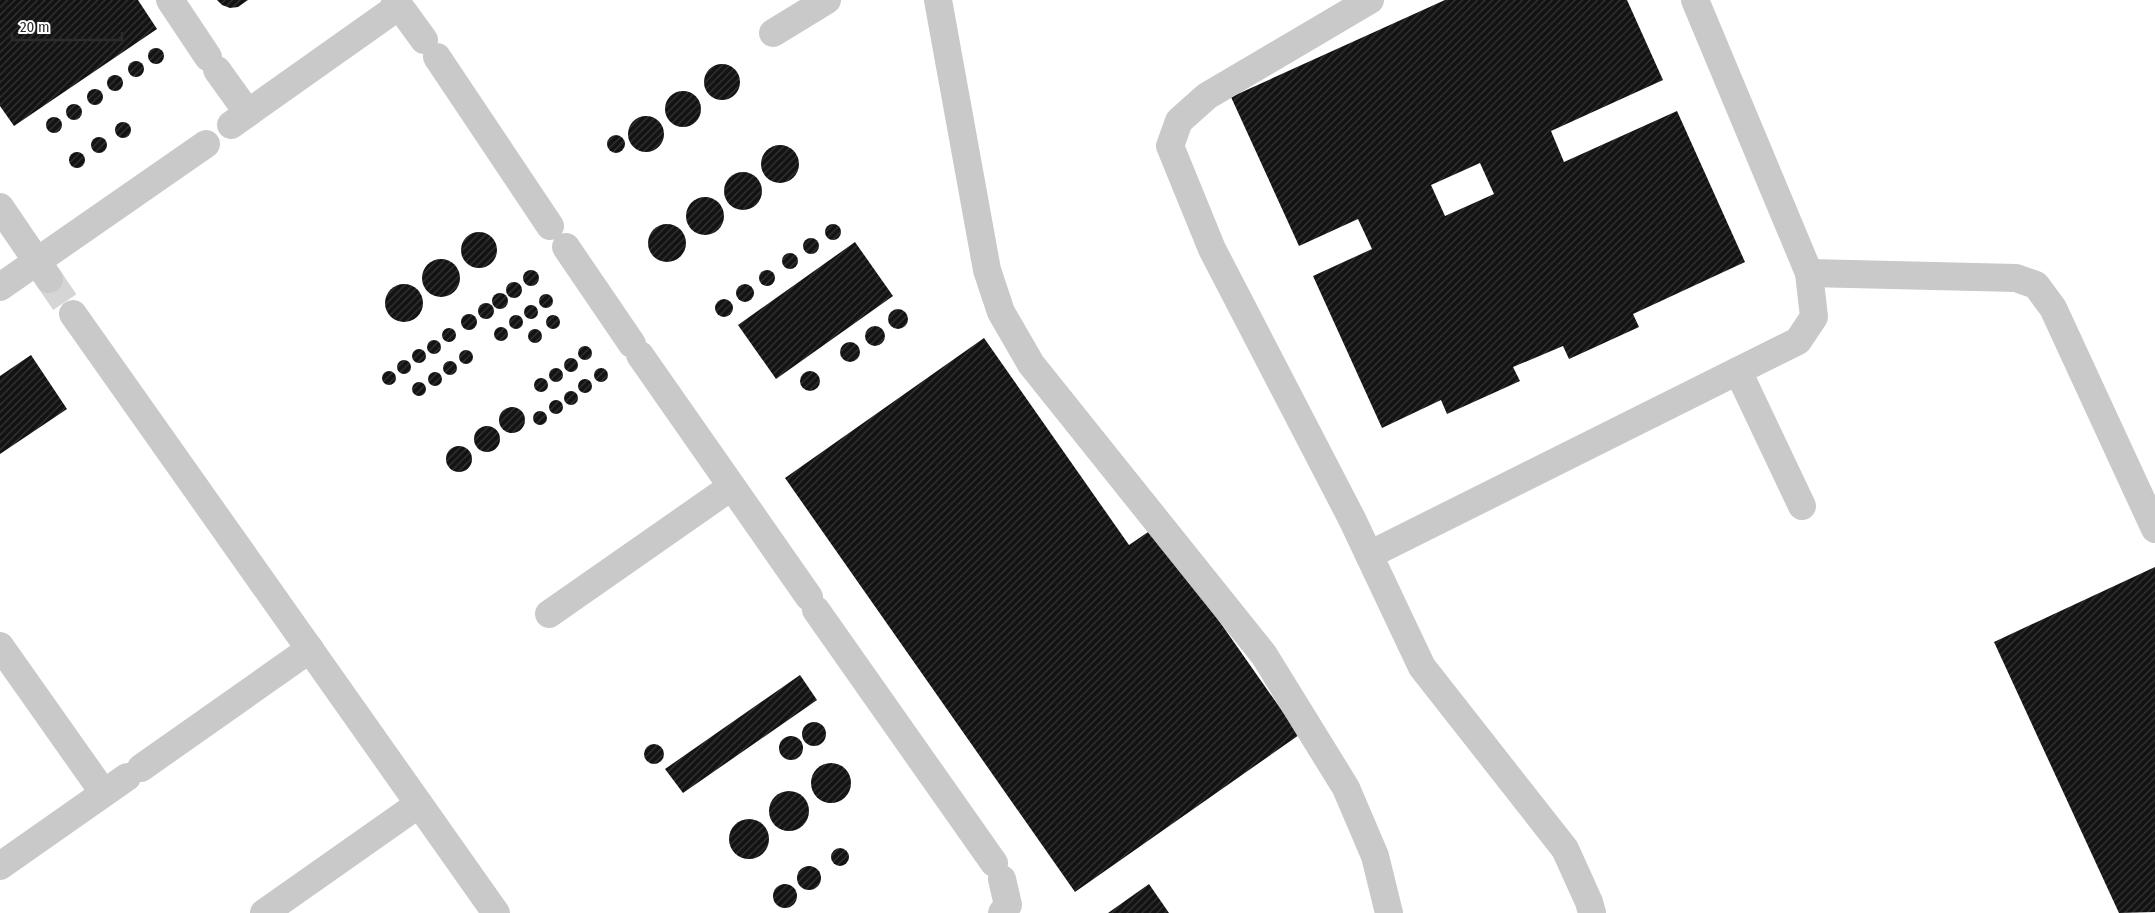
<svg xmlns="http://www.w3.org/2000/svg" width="2155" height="913" font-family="'Fira Sans Condensed',sans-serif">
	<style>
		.building { fill: url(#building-hatch); fill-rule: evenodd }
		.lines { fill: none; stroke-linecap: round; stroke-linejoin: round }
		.minor-tunnel { stroke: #d5d5d5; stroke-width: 28; stroke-dasharray: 28 14; stroke-linecap: butt }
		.minor { stroke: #c9c9c9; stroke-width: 28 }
	</style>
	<defs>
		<pattern id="building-hatch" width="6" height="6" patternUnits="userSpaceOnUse" patternTransform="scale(1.25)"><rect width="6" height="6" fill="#131313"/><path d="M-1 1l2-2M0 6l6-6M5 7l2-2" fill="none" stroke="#363636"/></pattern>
	</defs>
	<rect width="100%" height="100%" fill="#fff"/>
	<g class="building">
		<path d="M0,0H138L157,29L14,126L0,106Z"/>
		<path d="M217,0H248L238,7L230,8L222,5Z"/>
		<path d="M1445,0H1627L1663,80L1551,131L1564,162L1677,111L1745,262L1633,314L1639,327L1569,359L1563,346L1513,367L1520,381L1447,414L1441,400L1382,428L1313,276L1372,249L1358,219L1299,246L1231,97ZM1480,163L1494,194L1445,216L1431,185Z"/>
		<circle cx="156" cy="56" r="8"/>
		<circle cx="136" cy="69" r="8"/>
		<circle cx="722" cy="82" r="18"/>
		<circle cx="115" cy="83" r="8"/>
		<circle cx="95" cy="97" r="8"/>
		<circle cx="683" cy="109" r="18"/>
		<circle cx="74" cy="112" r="8"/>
		<circle cx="646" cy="134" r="18"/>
		<circle cx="54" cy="125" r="8"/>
		<circle cx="123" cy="130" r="8"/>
		<circle cx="616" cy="144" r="9"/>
		<circle cx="99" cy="145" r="8"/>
		<circle cx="780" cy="164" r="19"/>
		<circle cx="77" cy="160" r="8"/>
		<circle cx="743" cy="191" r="19"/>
		<circle cx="705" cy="216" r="19"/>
		<circle cx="833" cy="232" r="8"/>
		<circle cx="667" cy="243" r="19"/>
		<circle cx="479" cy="250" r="18"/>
		<circle cx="811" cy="246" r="8"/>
		<path d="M855,242L893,296L776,379L738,325Z"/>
		<circle cx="790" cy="261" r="8"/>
		<circle cx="441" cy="278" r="19"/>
		<circle cx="767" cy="278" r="8"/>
		<circle cx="531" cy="278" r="8"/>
		<circle cx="514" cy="290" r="8"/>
		<circle cx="404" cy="303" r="19"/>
		<circle cx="745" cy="293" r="9"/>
		<circle cx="500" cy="301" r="8"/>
		<circle cx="546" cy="301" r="7"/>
		<circle cx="724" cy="308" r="9"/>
		<circle cx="486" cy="311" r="8"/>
		<circle cx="531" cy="312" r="7"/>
		<circle cx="898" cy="319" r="10"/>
		<circle cx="469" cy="322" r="8"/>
		<circle cx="553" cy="322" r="7"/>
		<circle cx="516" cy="322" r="7"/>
		<circle cx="875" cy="336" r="10"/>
		<circle cx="501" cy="334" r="7"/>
		<circle cx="449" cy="335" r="7"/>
		<circle cx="535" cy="336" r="7"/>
		<path d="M984,338L1129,545L1154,528L1299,735L1075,892L785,478Z"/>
		<circle cx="434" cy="347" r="7"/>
		<circle cx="850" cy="352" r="10"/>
		<circle cx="585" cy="353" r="7"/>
		<circle cx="419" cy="356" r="7"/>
		<circle cx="466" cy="357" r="7"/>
		<path d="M31,355L67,409L0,454V376Z"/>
		<circle cx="571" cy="365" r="7"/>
		<circle cx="404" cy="367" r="7"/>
		<circle cx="450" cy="368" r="7"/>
		<circle cx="601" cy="375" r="7"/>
		<circle cx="556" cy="375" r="7"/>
		<circle cx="389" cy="378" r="7"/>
		<circle cx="810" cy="381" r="10"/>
		<circle cx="435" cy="379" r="7"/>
		<circle cx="541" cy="385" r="7"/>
		<circle cx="585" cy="386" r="7"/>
		<circle cx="419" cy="389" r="7"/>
		<circle cx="571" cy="398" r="7"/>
		<circle cx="556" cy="407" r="7"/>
		<circle cx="512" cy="420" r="13"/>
		<circle cx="540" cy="418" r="7"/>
		<circle cx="487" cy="439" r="13"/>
		<circle cx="459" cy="459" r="13"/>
		<path d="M2155,567V912L2119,913L1994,642Z"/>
		<path d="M800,675L817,700L683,793L665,769Z"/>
		<circle cx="814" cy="734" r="12"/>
		<circle cx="791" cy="748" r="12"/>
		<circle cx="654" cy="754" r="10"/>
		<circle cx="831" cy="783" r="20"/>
		<circle cx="789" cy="811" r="20"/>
		<circle cx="749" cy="839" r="20"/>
		<circle cx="840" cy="857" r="9"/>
		<circle cx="809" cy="878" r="12"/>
		<circle cx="785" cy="896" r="12"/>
		<path d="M1149,884L1169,913H1108Z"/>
	</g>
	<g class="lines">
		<path class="minor-tunnel" d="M49,279L73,314"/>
		<g class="minor">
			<path d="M170,0L208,57"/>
			<path d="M395,0L424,40"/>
			<path d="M938,0L987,270L1001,312L1031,364L1264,655L1346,788L1375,856L1389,913"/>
			<path d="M1370,0L1207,96L1179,121L1170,146L1212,249L1352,519L1422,667L1565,849L1589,902L1592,913"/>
			<path d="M773,33L827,0"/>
			<path d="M437,57L550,226"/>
			<path d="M217,70L248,113"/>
			<path d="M231,125L399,6"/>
			<path d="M0,207L49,279"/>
			<path d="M566,247L632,344"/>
			<path d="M1809,273L2016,278L2036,285L2053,308L2155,529"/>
			<path d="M0,287L206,144"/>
			<path d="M73,314L496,913"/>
			<path d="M640,355L809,597"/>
			<path d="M1738,371L1802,506"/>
			<path d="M1369,555L1798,341L1814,317L1809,273L1695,0"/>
			<path d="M816,610L994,863"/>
			<path d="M549,614L731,487"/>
			<path d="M0,646L103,792"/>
			<path d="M141,768L310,649"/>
			<path d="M0,866L127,777"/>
			<path d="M264,913L419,804"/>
			<path d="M1002,913L1008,905L1002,879"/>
		</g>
	</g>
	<path d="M12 32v8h110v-8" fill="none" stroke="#2c2c2c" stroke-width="2.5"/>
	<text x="20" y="32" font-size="15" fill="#2c2c2c" stroke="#ffffff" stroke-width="4" paint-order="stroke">20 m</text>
</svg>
